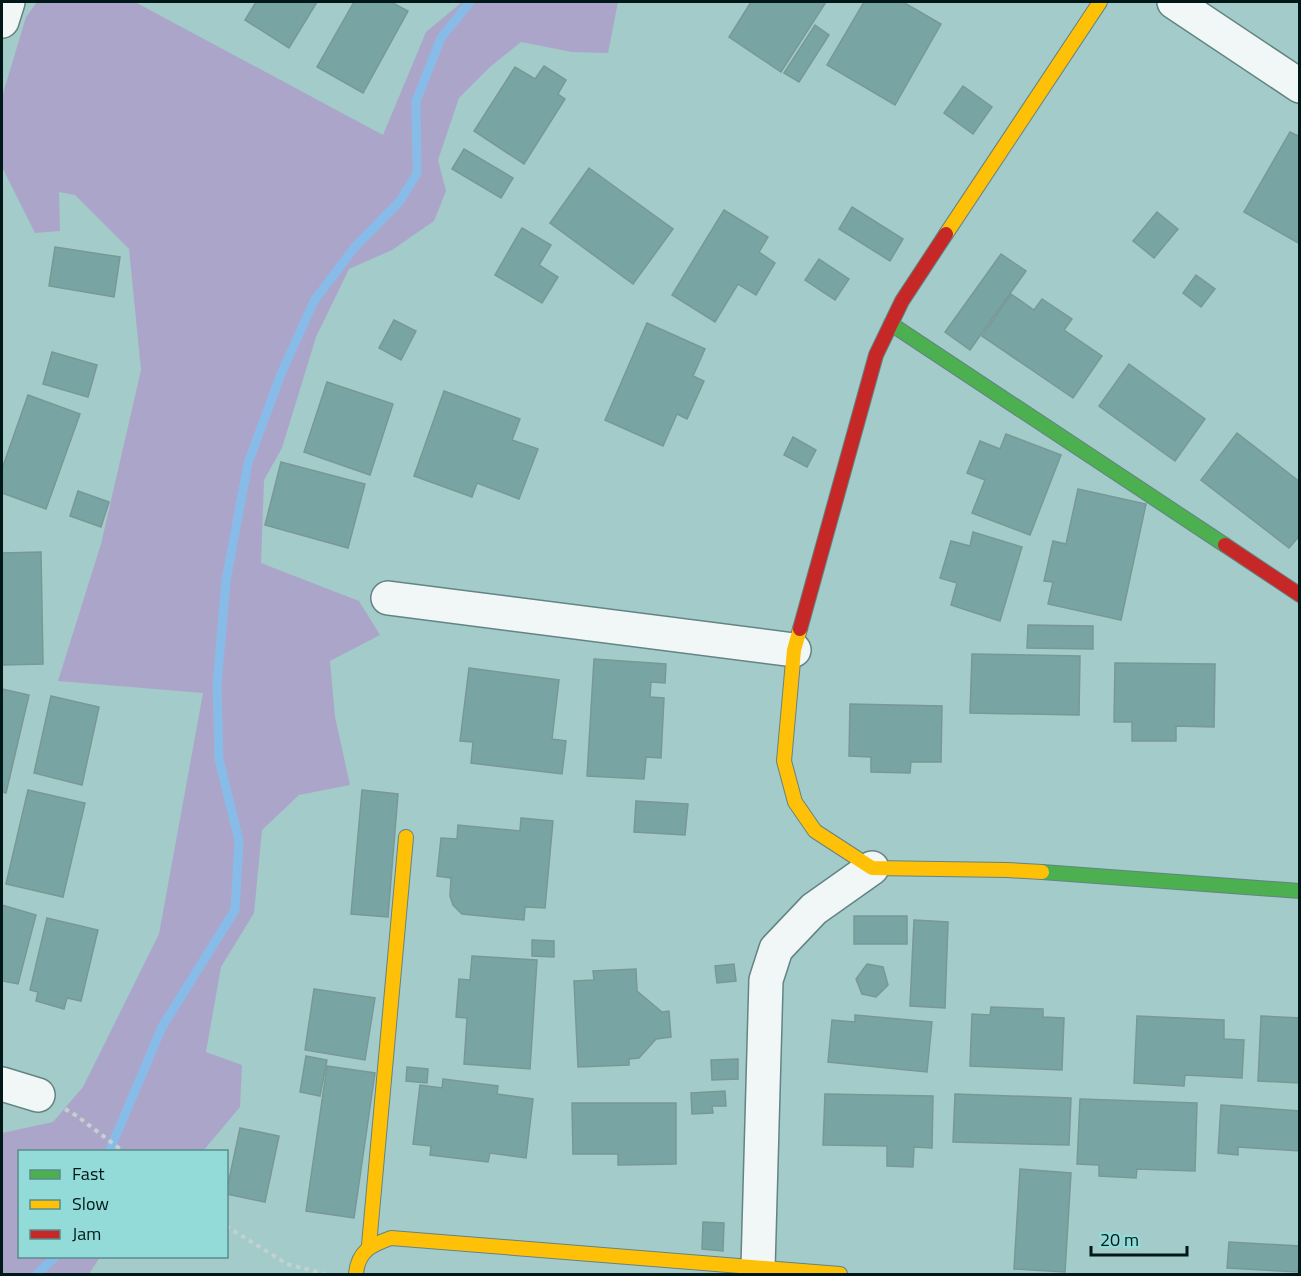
<svg xmlns="http://www.w3.org/2000/svg" width="1301" height="1276" font-family="'Titillium Web',sans-serif">
	<style>
		.green { fill: #aca5ca }
		.lines { fill: none; stroke-linecap: round; stroke-linejoin: round }
		.stream { stroke: #88bce8; stroke-width: 9 }
		.building { fill: #78a5a4; stroke: #789896; stroke-width: 1.5 }
		.street-casing { stroke: #638483; stroke-width: 36 }
		.fast-casing { stroke: #638483; stroke-width: 16 }
		.slow-casing { stroke: #638483; stroke-width: 16 }
		.jam-casing { stroke: #638483; stroke-width: 16 }
		.path { stroke: #c3d1d0; stroke-width: 4; stroke-dasharray: 4.5 4.5; stroke-linecap: butt }
		.street { stroke: #f1f7f7; stroke-width: 33 }
		.fast { stroke: #4caf50; stroke-width: 14 }
		.slow { stroke: #ffc107; stroke-width: 14 }
		.jam { stroke: #c62828; stroke-width: 14 }
	</style>
	<rect width="100%" height="100%" fill="#a3cbc9"/>
	<path class="green" d="M37,2H135L383,135L426,32L462,2H618L608,53L572,52L521,42L490,67L459,98L438,160L446,191L434,221L392,250L349,269L316,337L282,448L264,480L261,563L359,601L380,635L330,661L335,717L350,785L299,795L262,830L254,913L221,967L206,1052L242,1065L240,1107L203,1151L20,1152V1256L100,1257L89,1274H2V1133L53,1122L83,1087L159,934L203,693L58,681L101,544L141,370L129,249L75,195L59,192L60,231L35,233L2,167V97L26,17Z"/>
	<g class="lines">
		<g class="stream">
			<path d="M109,1152L162,1027L235,910L239,841L219,759L217,685L226,581L248,463L281,374L314,301L354,248L400,201L417,173L416,101L441,38L470,2"/>
			<path d="M37,1274L56,1256"/>
		</g>
	</g>
	<g class="building">
		<path d="M256,2H317L289,48L245,20Z"/>
		<path d="M354,2H391L408,11L363,93L317,67Z"/>
		<path d="M751,2H826L781,72L729,37Z"/>
		<path d="M864,2H903L941,24L895,105L827,65Z"/>
		<path d="M815,25L829,35L799,82L784,73Z"/>
		<path d="M544,66L566,80L558,94L565,99L524,164L474,131L515,67L535,79Z"/>
		<path d="M963,86L992,107L973,134L944,113Z"/>
		<path d="M1290,132L1300,137V244L1244,212Z"/>
		<path d="M464,149L513,178L501,198L452,169Z"/>
		<path d="M589,168L673,229L633,284L550,223Z"/>
		<path d="M852,207L903,239L890,261L839,229Z"/>
		<path d="M724,210L768,237L759,252L775,263L756,295L738,284L715,322L672,295Z"/>
		<path d="M1157,212L1178,229L1154,258L1133,241Z"/>
		<path d="M522,228L551,245L539,265L558,277L542,303L495,275Z"/>
		<path d="M55,247L120,257L114,297L49,286Z"/>
		<path d="M1001,254L1026,271L970,350L945,332Z"/>
		<path d="M819,259L849,279L835,300L805,280Z"/>
		<path d="M1196,275L1215,289L1201,307L1183,293Z"/>
		<path d="M1011,294L1034,310L1042,299L1072,319L1064,330L1102,356L1073,398L982,336Z"/>
		<path d="M394,320L416,331L401,360L379,348Z"/>
		<path d="M647,323L705,349L693,376L704,381L687,419L677,414L663,446L605,420Z"/>
		<path d="M52,352L97,365L88,397L43,384Z"/>
		<path d="M1129,364L1205,419L1175,461L1099,406Z"/>
		<path d="M327,382L393,404L370,475L304,452Z"/>
		<path d="M444,391L520,419L512,440L538,449L519,499L477,483L472,497L414,476Z"/>
		<path d="M28,395L80,414L46,509L2,493V469Z"/>
		<path d="M1237,433L1300,482V535L1289,548L1201,480Z"/>
		<path d="M1006,434L1061,455L1030,535L972,513L985,480L967,473L980,441L1000,449Z"/>
		<path d="M793,437L816,450L807,467L784,455Z"/>
		<path d="M281,462L365,484L348,548L265,525Z"/>
		<path d="M1078,489L1146,504L1121,620L1048,604L1053,582L1044,581L1053,541L1066,544Z"/>
		<path d="M78,491L109,502L101,527L70,516Z"/>
		<path d="M973,532L1022,547L1000,621L951,605L957,583L940,578L951,541L970,546Z"/>
		<path d="M41,552L43,664L2,665V553Z"/>
		<path d="M1028,625L1093,626V649L1027,648Z"/>
		<path d="M972,654L1080,656L1079,715L970,713Z"/>
		<path d="M594,659L666,664L665,683L651,682L650,697L664,698L661,758L646,757L644,779L587,776Z"/>
		<path d="M1115,663L1215,664L1214,727L1176,726V741H1132V722H1114Z"/>
		<path d="M469,668L559,680L552,739L566,741L562,774L471,763L473,742L460,741Z"/>
		<path d="M2,689L29,695L6,793L2,792Z"/>
		<path d="M51,696L99,707L82,785L34,773Z"/>
		<path d="M850,704L942,706L941,762H911L910,773L871,772V757L849,756Z"/>
		<path d="M28,790L85,803L63,897L6,884Z"/>
		<path d="M362,790L398,794L388,917L351,914Z"/>
		<path d="M636,801L688,804L685,835L634,832Z"/>
		<path d="M521,818L553,821L545,908L525,907L524,920L462,914L453,905L450,896L451,878L437,876L441,838L457,839L458,825L520,831Z"/>
		<path d="M2,905L36,915L18,984L2,981Z"/>
		<rect x="854" y="916" width="53" height="28"/>
		<path d="M47,918L98,930L81,1001L67,998L64,1009L36,1001L38,992L30,990Z"/>
		<path d="M914,920L948,922L945,1008L910,1006Z"/>
		<path d="M532,940L554,941V957L532,956Z"/>
		<path d="M472,956L537,960L530,1069L464,1064L467,1018L456,1017L459,979L470,980Z"/>
		<path d="M734,964L736,981L717,983L715,966Z"/>
		<path d="M867,964L883,967L888,985L876,997L862,994L856,979Z"/>
		<path d="M636,969L637,991L662,1012L669,1011L671,1037L656,1039L639,1058L629,1059V1065L578,1067L574,981L594,980L593,971Z"/>
		<path d="M314,989L375,998L365,1060L305,1050Z"/>
		<path d="M991,1007L1043,1009V1017L1064,1018L1062,1070L970,1066L972,1014L990,1015Z"/>
		<path d="M855,1015L932,1022L927,1072L828,1062L832,1020L855,1022Z"/>
		<path d="M1137,1016L1224,1020V1039L1244,1040L1242,1078L1185,1075L1184,1086L1134,1083Z"/>
		<path d="M1261,1016L1300,1018V1083L1258,1081Z"/>
		<path d="M306,1056L327,1060L320,1096L300,1092Z"/>
		<path d="M738,1059V1079L712,1080L711,1060Z"/>
		<path d="M327,1066L375,1073L354,1218L306,1211Z"/>
		<path d="M407,1067L428,1069L427,1083L406,1081Z"/>
		<path d="M443,1079L498,1086L497,1094L533,1099L526,1158L490,1153L488,1162L430,1155L431,1146L413,1144L420,1085L442,1088Z"/>
		<path d="M725,1091L726,1106H712L713,1113L692,1114L691,1093Z"/>
		<path d="M825,1094L933,1096L932,1148L914,1147L913,1167L887,1166V1146L823,1145Z"/>
		<path d="M955,1094L1071,1098L1069,1145L953,1142Z"/>
		<path d="M1080,1099L1197,1103L1195,1171L1137,1169L1136,1178L1099,1176V1165L1077,1164Z"/>
		<path d="M572,1103H676V1164L618,1165V1154H573Z"/>
		<path d="M1221,1105L1300,1111V1151L1238,1147V1155L1218,1153Z"/>
		<path d="M240,1128L279,1136L265,1202L226,1194Z"/>
		<path d="M1020,1169L1071,1173L1065,1272L1014,1269Z"/>
		<path d="M703,1222L724,1223L723,1251L702,1249Z"/>
		<path d="M1229,1242L1300,1246L1298,1272L1227,1268Z"/>
	</g>
	<g class="lines">
		<g class="street-casing">
			<g id="street">
				<path d="M1174,2L1300,86"/>
				<path d="M2,21L8,2"/>
				<path d="M388,598L794,650"/>
				<path d="M2,1084L38,1095"/>
				<path d="M758,1268L766,980L776,949L814,909L872,868"/>
			</g>
		</g>
		<g class="fast-casing">
			<g id="fast">
				<path d="M891,324L1225,545"/>
				<path d="M1042,872L1300,891"/>
			</g>
		</g>
		<g class="slow-casing">
			<g id="slow">
				<path d="M946,234L1100,2"/>
				<path d="M800,629L794,650L784,761L795,802L815,831L872,868L1007,870L1042,872"/>
				<path d="M369,1245L406,837"/>
				<path d="M356,1274C358,1251 371,1245 391,1238L840,1274"/>
			</g>
		</g>
		<g class="jam-casing">
			<g id="jam">
				<path d="M1225,545L1300,595"/>
				<path d="M800,629L876,355L902,301L946,234"/>
			</g>
		</g>
		<g class="path">
			<path d="M65,1109L77,1116L124,1152"/>
			<path d="M226,1226L287,1264L325,1274"/>
		</g>
		<use href="#street" class="street"/>
		<use href="#fast" class="fast"/>
		<use href="#slow" class="slow"/>
		<use href="#jam" class="jam"/>
	</g>
	<rect width="1301" height="1276" fill="none" stroke="#001918" stroke-width="6"/>
	<rect x="18" y="1150" width="210" height="108" fill="#93dbd8" stroke="#588d8b" stroke-width="1.5"/>
	<rect x="30" y="1170" width="30" height="9" fill="#4caf50" stroke="#588d8b" stroke-width="1.5"/>
	<text x="72" y="1180" font-size="18" fill="#001918">Fast</text>
	<rect x="30" y="1200" width="30" height="9" fill="#ffc107" stroke="#588d8b" stroke-width="1.5"/>
	<text x="72" y="1210" font-size="18" fill="#001918">Slow</text>
	<rect x="30" y="1230" width="30" height="9" fill="#c62828" stroke="#588d8b" stroke-width="1.5"/>
	<text x="72" y="1240" font-size="18" fill="#001918">Jam</text>
	<path d="M1091 1246v9h96v-9" fill="none" stroke="#001918" stroke-width="3"/>
	<text x="1100" y="1246" font-size="18" fill="#001918" stroke="#93dbd8" stroke-width="4.5" paint-order="stroke">20 m</text>
</svg>
